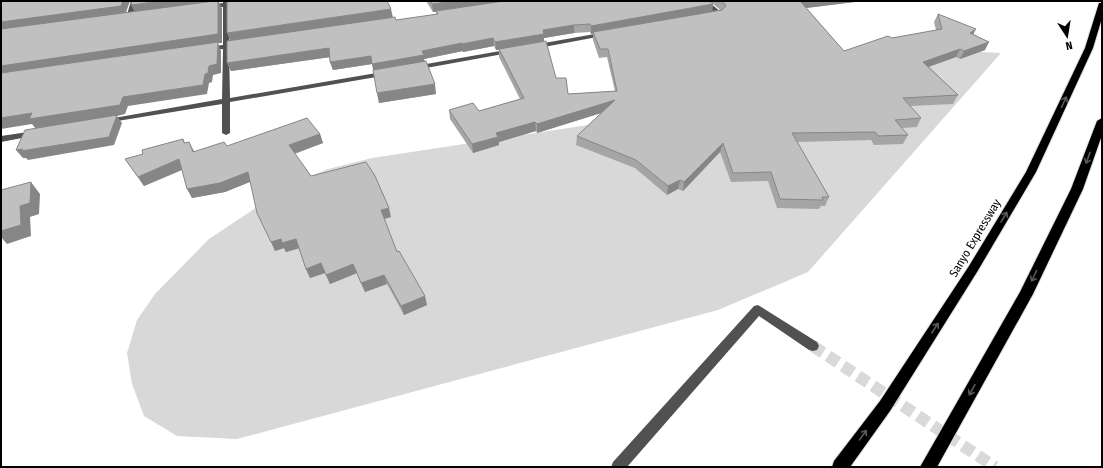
<svg xmlns="http://www.w3.org/2000/svg" width="1103" height="468" font-family="'Fira Sans Condensed',sans-serif">
	<style>
		.green { fill: #d8d8d8 }
		.lines { fill: none; stroke-linecap: round; stroke-linejoin: round }
		.minor-tunnel { stroke: #d9d9d9; stroke-width: 12; stroke-dasharray: 12 6; stroke-linecap: butt }
		.highway-casing { stroke: #dbdbdb; stroke-width: 2 }
		.minor { fill: #515151; fill-rule: evenodd }
		.highway { fill: #000; fill-rule: evenodd }
		.wall { fill: #a5a5a5; fill-rule: evenodd }
		.shaded-wall { fill: #868686 }
		.building { fill: #c0c0c0; stroke: #868686 }
		.oneway { stroke: #595959 }
		.labels { text-anchor: middle; stroke-width: 3.5; stroke-linejoin: round; paint-order: stroke }
		.street-label { font-size: 12px; fill: #000; stroke: #fff }
	</style>
	<rect width="100%" height="100%" fill="#fff"/>
	<path class="green" d="M922,49L1001,53L808,272L718,310L237,439L177,436L144,416L132,384L127,353L137,320L155,294L209,239L290,185L328,169L372,158L653,115Z"/>
	<g class="lines">
		<path class="minor-tunnel" d="M813,346L995,467"/>
		<g class="highway-casing">
			<g id="highway">
				<path d="M1099,3H1102V18L1093,48L1036,172L977,272L890,411L850,467H832L834,461L880,401L969,266L1026,172L1085,48Z"/>
				<path d="M1102,118V135L1083,189L1033,294L937,467H920L1020,292L1071,189L1097,121Z"/>
			</g>
		</g>
		<g class="minor">
			<path d="M131,1H137L132,18L129,20L126,18Z"/>
			<path d="M223,1H229V2L257,1L254,3L229,6V44L240,42L243,44L229,48L230,98L388,71L392,73L388,75L230,102V133L226,135L222,133V104L105,123V119H108L222,99L223,49L206,51L203,49L206,47L223,45V7L207,9L204,7L207,5L223,3Z"/>
			<path d="M701,1H708L723,14L720,16H711V14L715,13Z"/>
			<path d="M606,32L609,34L608,35L533,49L530,47L533,45Z"/>
			<path d="M512,49L514,50V52L415,70L411,68L415,66Z"/>
			<path d="M35,131L39,133L38,135L1,142V136Z"/>
			<path d="M758,305L817,342L819,346L817,350L813,351L809,350L759,316L627,467H611L613,462L754,306Z"/>
		</g>
		<use href="#highway" class="highway"/>
	</g>
	<g class="wall">
		<path d="M426,1H709L713,4L712,11L720,10L710,1H863L806,8L844,51L892,38L936,30L934,22L938,14L974,34L985,50L960,59L956,57L929,67L958,95L953,104L910,106L921,118L917,127L902,128L908,135L903,144L874,145L871,140L797,142L829,197L825,206H821L819,209L777,208L768,181L731,182L720,152L683,191L678,189L667,195L635,168L576,145L577,136L601,113L537,133L536,131L499,142V145L473,153L450,119L449,110L479,111L520,99L499,57V50H496L494,46L463,52V51L424,59L436,94L379,103L372,64L333,70L330,62V57L231,71L227,63L230,41L393,17L396,20L436,15V12H433ZM590,32L591,34L593,33V40L599,58L607,57L615,91L568,94L556,78L544,41V38L574,33Z"/>
		<path d="M320,134L323,143L295,154L311,176L391,217L384,219L397,252L427,305L404,315L387,284L365,292L357,273L330,284L325,273L310,278L306,269L299,248L286,252L284,248L275,251L250,182L225,192L192,198L182,170L144,186L125,159L143,154L183,139L185,143L194,152L227,146Z"/>
	</g>
	<g class="shaded-wall">
		<path d="M123,1H130L125,15L1,31V22Z"/>
		<path d="M161,1H222V2H219L222,9V43H218L221,51V73L213,75L212,82L209,83L207,94L128,106L125,114L117,116L122,123L114,145L28,160L26,158H23L16,150L36,129L32,124L1,129V66L135,13L131,5Z"/>
		<path d="M455,1H510L433,12L432,4Z"/>
		<path d="M800,1H863L798,9Z"/>
		<path d="M713,4L712,12L591,34V26Z"/>
		<path d="M391,9L393,18L230,41L227,33Z"/>
		<path d="M574,25V33L544,38V42L496,50L495,42L543,30Z"/>
		<path d="M976,29L972,37L970,33Z"/>
		<path d="M493,38L494,46L463,52L462,44Z"/>
		<path d="M989,42L985,50L960,59L964,51Z"/>
		<path d="M462,43L463,51L424,59L425,63L374,72L372,64L333,70L330,62L371,56L422,51Z"/>
		<path d="M329,48L331,57L231,71L227,63Z"/>
		<path d="M960,49L956,57L919,70L923,62Z"/>
		<path d="M435,84L436,94L379,103L377,93Z"/>
		<path d="M615,100L614,109L537,133V124Z"/>
		<path d="M535,122L536,131L499,142V145L473,153L472,144L496,133Z"/>
		<path d="M320,134L323,143L292,154L289,145Z"/>
		<path d="M189,142L194,151L198,161L193,152Z"/>
		<path d="M723,143L720,152L683,191L684,182Z"/>
		<path d="M179,159L184,169L144,186L138,177Z"/>
		<path d="M248,172L252,181L225,192L192,198L187,189Z"/>
		<path d="M680,180L678,189L667,195L668,186Z"/>
		<path d="M31,182L40,194L39,214L30,217L31,236L7,244L1,237V224L20,206Z"/>
		<path d="M389,208L391,217L383,219L381,210Z"/>
		<path d="M281,239H296L300,248L286,252L284,248L275,251L271,242Z"/>
		<path d="M321,263L325,273L310,278L306,269Z"/>
		<path d="M353,264L357,273L330,284L326,275Z"/>
		<path d="M384,275L387,284L365,292L361,283Z"/>
		<path d="M425,296L427,305L404,315L401,306Z"/>
	</g>
	<g class="building">
		<path d="M1,1H123L121,6L1,22Z"/>
		<path d="M132,1H161L131,5Z"/>
		<path d="M214,1H218V34L1,66V29Z"/>
		<path d="M227,1H387L391,9L227,33Z"/>
		<path d="M430,1H455L432,4Z"/>
		<path d="M504,1H709L713,4L591,26L590,24L574,25L543,30L544,34L495,42L493,38L462,44V43L422,51L424,55L372,64L371,56L330,62L329,48L227,63V41L395,17L396,20L438,14L436,11Z"/>
		<path d="M721,1H800L844,51L888,36L892,38L942,29L938,14L976,29L970,33L989,42L964,51L960,49L923,62L958,95L903,98L921,118L895,120L908,135L878,136L875,132L792,133L829,197H822L823,200L780,199L771,172L733,173L723,143L684,182L680,180L668,186L636,160L577,136L615,100L537,124L535,122L496,133L498,137L472,144L449,110L473,103L479,111L524,98L499,49L546,41L556,78H566L568,94L617,91L608,49H600L593,32L722,10L725,7L726,5Z"/>
		<path d="M218,42L217,64L209,66L208,73L205,74L203,85L123,97L120,105L29,119L32,113L1,118V73Z"/>
		<path d="M426,61L435,84L377,93L373,70Z"/>
		<path d="M117,115L109,137L21,151L23,149L16,150L25,130Z"/>
		<path d="M307,118L320,134L289,145L311,176L366,162L375,176L389,208L381,210L397,252L399,251L425,296L401,306L384,275L361,283L353,264L326,275L321,263L306,269L296,239L282,243L281,239L271,242L257,213L248,172L220,183L187,189L179,159L138,177L125,159L143,154L142,150L183,139L184,143L189,142L193,152L224,142L227,146Z"/>
		<path d="M31,182L30,203L20,206L21,225L1,231V190Z"/>
	</g>
	<defs><path id="oneway-shaft" d="M-6 0H5M1.5-3L5.5 0L1.5 3" fill="none" stroke-width="1.6" stroke-linecap="round" stroke-linejoin="round"/></defs>
	<g class="oneway">
		<use href="#oneway-shaft" transform="translate(1064 102) rotate(-65)"/>
		<use href="#oneway-shaft" transform="translate(1088 158) rotate(110)"/>
		<use href="#oneway-shaft" transform="translate(1004 217) rotate(-59)"/>
		<use href="#oneway-shaft" transform="translate(1034 276) rotate(116)"/>
		<use href="#oneway-shaft" transform="translate(935 328) rotate(-57)"/>
		<use href="#oneway-shaft" transform="translate(972 390) rotate(119)"/>
		<use href="#oneway-shaft" transform="translate(863 435) rotate(-54)"/>
	</g>
	<g class="labels">
		<g class="street-label">
			<text transform="translate(975 238) rotate(-59)" y="4">Sanyo Expressway</text>
		</g>
	</g>
	<rect width="1103" height="468" fill="none" stroke="#000000" stroke-width="4"/>
	<g transform="translate(1067 36) rotate(168)" stroke="#ffffff" stroke-width="3" paint-order="stroke">
	<path d="M0-3L7 15L0 10L-7 15Z" fill="#000000"/>
	<text y="-6" font-size="11" font-weight="bold" text-anchor="middle" fill="#000000">N</text>
	</g>
</svg>
